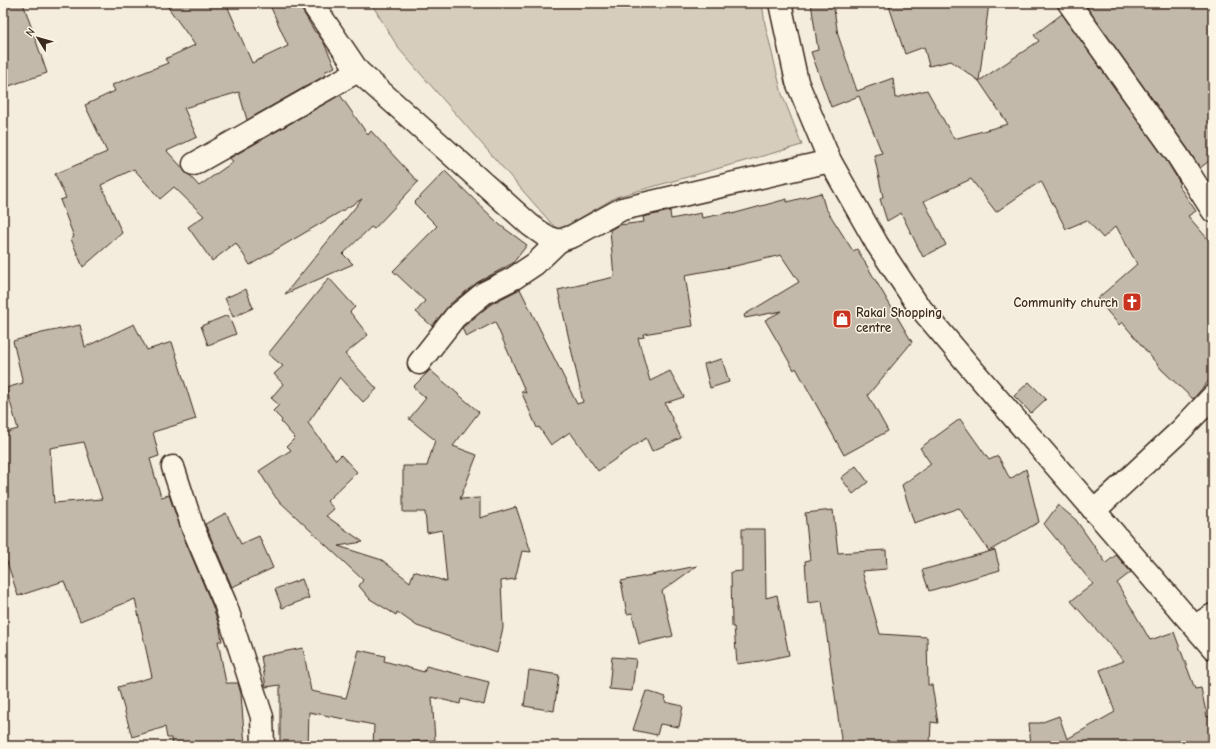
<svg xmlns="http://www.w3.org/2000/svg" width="1216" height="749" font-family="'Comic Neue',sans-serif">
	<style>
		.green { fill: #d6cdbd; stroke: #887c6e }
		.building { fill: #c3b9aa; stroke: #3b2a1e; fill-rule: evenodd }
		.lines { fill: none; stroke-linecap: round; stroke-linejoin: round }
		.minor-casing { stroke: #3b2a1e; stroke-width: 25 }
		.minor { stroke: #fcf5e5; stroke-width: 22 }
		.labels { text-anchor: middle; stroke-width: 3; stroke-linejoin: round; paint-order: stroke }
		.poi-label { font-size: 13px; font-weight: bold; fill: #3b2a1e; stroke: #fcf5e5; text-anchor: end }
	</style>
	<rect width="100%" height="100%" fill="#f4eddd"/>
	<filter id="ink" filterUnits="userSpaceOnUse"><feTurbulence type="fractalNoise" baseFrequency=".025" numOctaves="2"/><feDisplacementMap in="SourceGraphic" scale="8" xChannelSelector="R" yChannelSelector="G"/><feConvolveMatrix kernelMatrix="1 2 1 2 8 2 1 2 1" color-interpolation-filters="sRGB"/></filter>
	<g filter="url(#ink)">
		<path class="green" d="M371,3H762L765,24L782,94L802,145L616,197L558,231L399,49Z"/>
		<g class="building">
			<path d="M3,3H23L47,73L9,86L3,69Z"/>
			<path d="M165,3H226L252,63L288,46L269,3H300L302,10L315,32H316L323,41L335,67L324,72L326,75L247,120L239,92L184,108L197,137L167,151L199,186L233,162L230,158L340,95L368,135L371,131L418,182L374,229L371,227L343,254L353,264L285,294L362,199L250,265L236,243L229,248L228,246L229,248L212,261L188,227L204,216L174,187L160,199L134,169L101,185L122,233L83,267L71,239L74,237L60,200L66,198L55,174L107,152L85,105L115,91L112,85L168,63L165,59L195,45Z"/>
			<path d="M811,3H833L838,35L857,91L893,78L895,98L927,90L954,139L1008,124L979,81L1039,41L1034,35L1062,14L1168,163L1180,183L1178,185L1196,211L1188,216L1213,245V376L1193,399L1162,370L1122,322L1119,325L1097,299L1137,264L1116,226L1103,238L1087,220L1066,229L1041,181L996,212L971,179L924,201L946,245L923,257L901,213L887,221L880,199L883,197L874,155L882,153L859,96L831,107L811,52L818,50Z"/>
			<path d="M888,3H989L979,81L951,61L929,66L924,47L905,54Z"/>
			<path d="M1084,3H1213V158L1200,168L1188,149Z"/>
			<path d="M445,171L500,225L527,245L513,263L478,282L450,304L432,326L416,312L425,301L393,271L437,226L414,203Z"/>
			<path d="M821,193L825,207L853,251L857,249L912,342L868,395L888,431L844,455L796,368L794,370L765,320L782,311L745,318L744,315L799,282L781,255L735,266L685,275L693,326L643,334L644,337L638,338L650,381L670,371L684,397L665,403L681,438L652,451L646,438L598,471L570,432L551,445L539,427L537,428L521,391L526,393L495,322L466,337L462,328L491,304L520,289L577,404L583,402L558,290L614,277L610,230L619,225L644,222L643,217L670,211L671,219L701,213L702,218L732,212V214L787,199V202Z"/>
			<path d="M329,278L355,307L350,312L368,335L345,354L377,389L363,402L340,377L308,423L336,460L341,455L357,472L327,501L334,509L326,516L363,542L338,546L382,560L410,582L414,571L447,582L442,530L427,533L425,512H403V466H427L435,440L409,419L426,398L413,387L430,370L479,412L453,446L477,455L460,499L480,498V518L516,507L531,552L522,551L515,579L501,581L503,628L497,653L417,626L397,612L396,615L370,599L359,586L363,580L276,498L259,471L291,450L287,446L295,438L281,422L282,420L273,411L279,405L271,398L283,384L274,374L283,366L268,354Z"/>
			<path d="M246,289L253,308L233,317L225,298Z"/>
			<path d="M228,315L236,334L208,345L201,326Z"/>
			<path d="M134,324L147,350L172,342L196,419L153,432L159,456L150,459L161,497L169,495L182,533L213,607L220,629L222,641H218L226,683H238L241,694L245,746H172L171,738H167L165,727L132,737L118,687L152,677L135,599L80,621L64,581L18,596L7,562L3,563V433L18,429L6,388L23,383L13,341L42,333L80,325L85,347ZM84,442L102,499L54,503L50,448Z"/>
			<path d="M722,359L729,382L710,388L704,364Z"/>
			<path d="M1029,382L1046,399L1031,413L1014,396Z"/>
			<path d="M960,419L989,460L998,456L1010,479L1026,469L1039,522L989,551L959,508L914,523L902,485L931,464L920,448Z"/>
			<path d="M856,466L868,482L853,494L841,478Z"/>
			<path d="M1058,505L1076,520L1106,563L1116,555L1129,570L1131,572L1117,583L1150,640L1174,632L1195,689L1201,688L1207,717L1213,716V746H1031L1029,723H1040L1059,716L1067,739L1115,712L1100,670L1124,661L1071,601L1093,584L1044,524Z"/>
			<path d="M833,510L838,553L886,550L887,569L862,571L880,634L927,637L928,685H932L938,723L931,722L930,746H842L822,601L808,603L805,561L810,560L805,513Z"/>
			<path d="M226,513L241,544L259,536L273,568L232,587L205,524Z"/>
			<path d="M742,529H765L766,598L777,595L789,655L760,661L737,664L734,627H732L731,572L742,571Z"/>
			<path d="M995,550L1000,570L929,591L922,570Z"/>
			<path d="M697,566L662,591L673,636L639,644L632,613L627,614L621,581Z"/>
			<path d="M302,579L309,598L282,608L275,589Z"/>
			<path d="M303,648L311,691L346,698L359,650L385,656L384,661L424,672L426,666L489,682L484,705L461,699L460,704L432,697L435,740L373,745L374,725L309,712L308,746H280V685L266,687L261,656Z"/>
			<path d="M612,657L636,659L632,691L609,689Z"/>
			<path d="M529,670L559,675L554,711L524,706Z"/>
			<path d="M646,691L666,697L665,702L683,706L679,727L660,724L657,735L633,730Z"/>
		</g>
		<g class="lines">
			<g class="minor-casing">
				<g id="minor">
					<path d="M312,3L358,71L530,225L547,237L559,241L573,236L622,209L830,161"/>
					<path d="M780,3L797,82L830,161L877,244L917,304L972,369L1213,648"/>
					<path d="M1069,3L1178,156L1213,211"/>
					<path d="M194,164L358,71"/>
					<path d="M419,363L455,317L484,293L514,278L535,264L559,241"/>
					<path d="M173,467L193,528L225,603L262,717L263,746"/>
					<path d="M1094,511L1180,431L1213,396"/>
					<path d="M1195,626L1213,615"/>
				</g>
			</g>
			<use href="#minor" class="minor"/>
		</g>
	</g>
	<defs>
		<g id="church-square" transform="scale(1)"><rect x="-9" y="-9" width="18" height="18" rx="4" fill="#c8321e" stroke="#fcf5e5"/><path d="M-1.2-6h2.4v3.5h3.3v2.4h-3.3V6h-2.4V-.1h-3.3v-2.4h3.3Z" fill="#fff"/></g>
		<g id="shop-square" transform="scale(1)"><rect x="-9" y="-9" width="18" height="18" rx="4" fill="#c8321e" stroke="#fcf5e5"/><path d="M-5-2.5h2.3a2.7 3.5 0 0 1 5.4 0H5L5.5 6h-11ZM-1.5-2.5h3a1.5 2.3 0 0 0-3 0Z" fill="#fff"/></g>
	</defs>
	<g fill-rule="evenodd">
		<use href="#church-square" x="1132" y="302"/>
		<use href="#shop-square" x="842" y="319"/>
	</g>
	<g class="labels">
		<g class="poi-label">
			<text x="1118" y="307">Community church</text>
			<text x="856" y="317" text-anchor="start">Rakai Shopping<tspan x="856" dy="15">centre</tspan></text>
		</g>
	</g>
	<rect width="1216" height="749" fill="none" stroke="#fcf5e5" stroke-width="16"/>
	<rect x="8" y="8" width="1200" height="733" fill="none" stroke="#3b2a1e" stroke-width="1.5" filter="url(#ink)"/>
	<g transform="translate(38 38) rotate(307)" stroke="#fcf5e5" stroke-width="3" paint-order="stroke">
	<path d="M0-3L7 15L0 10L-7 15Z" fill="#3b2a1e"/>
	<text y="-6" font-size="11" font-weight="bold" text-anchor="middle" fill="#3b2a1e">N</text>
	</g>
</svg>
